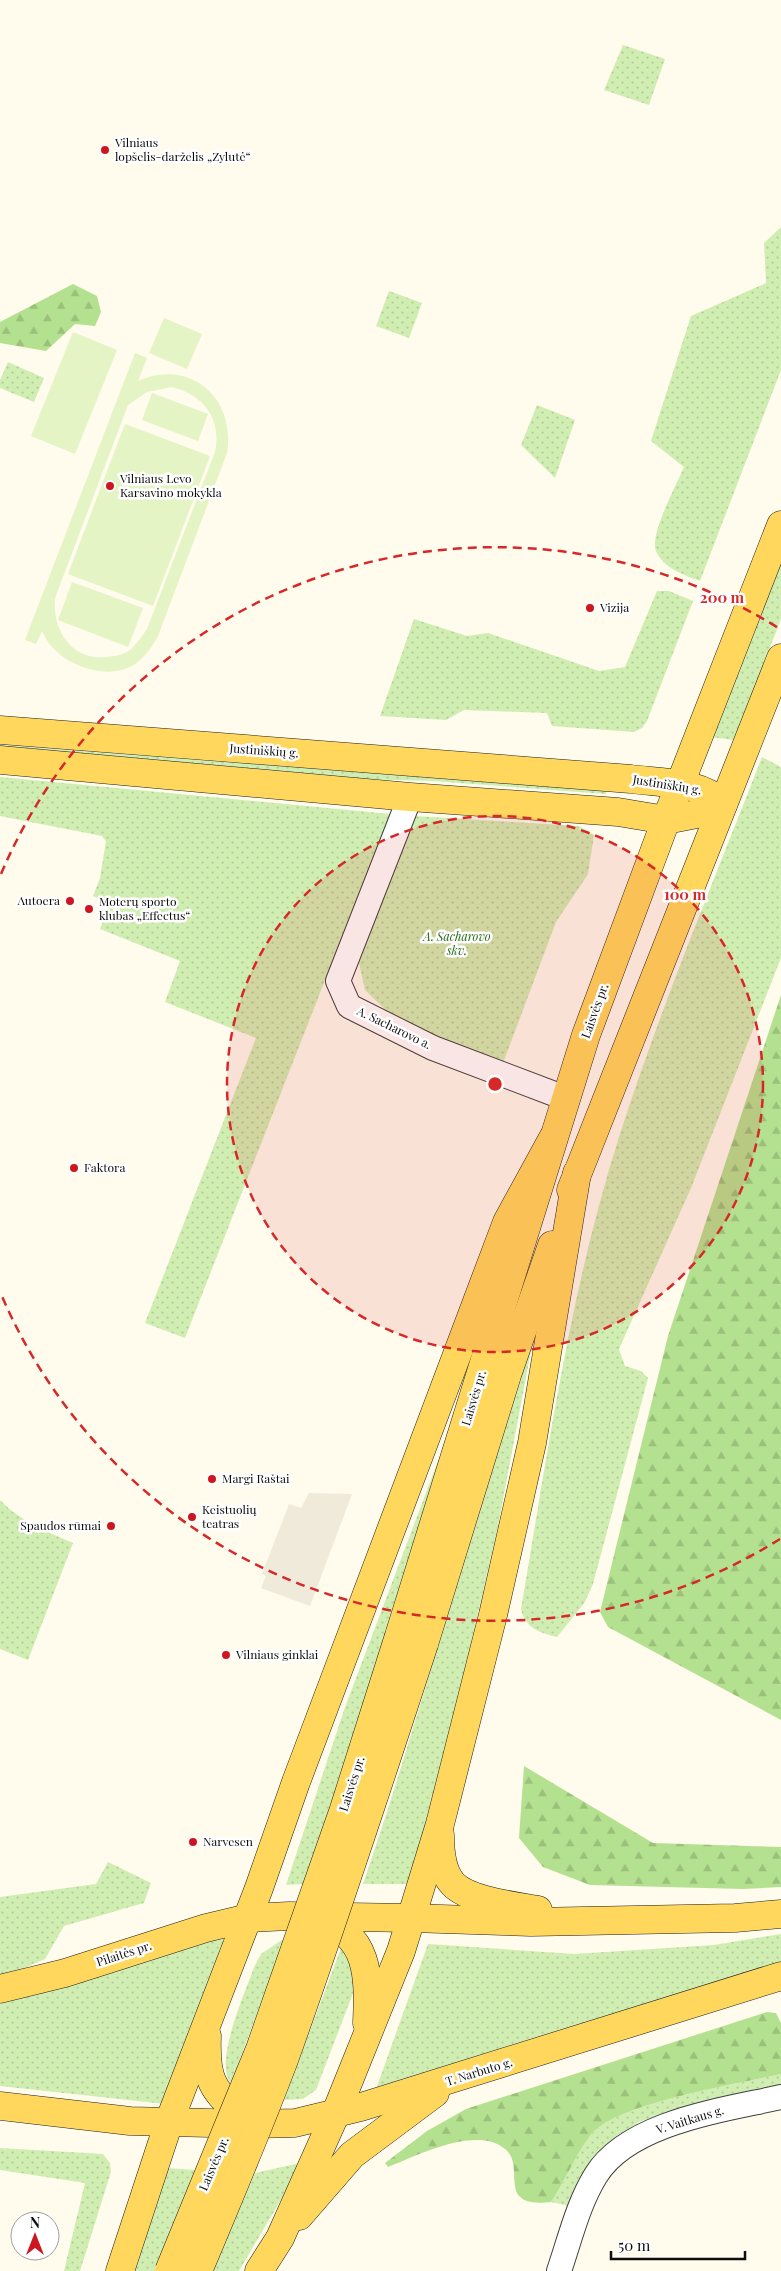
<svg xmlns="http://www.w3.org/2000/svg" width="781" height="2271" font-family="'Playfair Display',serif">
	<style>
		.grass { fill: url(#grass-dots) }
		.forest { fill: url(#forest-firs) }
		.pitch { fill: #e4f4c5; fill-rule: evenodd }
		.plaza { fill: #f0eadb }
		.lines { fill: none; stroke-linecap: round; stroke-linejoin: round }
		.minor-casing { stroke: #404040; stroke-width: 26 }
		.major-casing { stroke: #1e1e1e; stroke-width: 29 }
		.minor { stroke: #fff; stroke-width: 24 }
		.major { stroke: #ffd75d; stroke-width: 28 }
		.major-bridge-casing { stroke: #1e1e1e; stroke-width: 29; stroke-linecap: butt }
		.major-bridge { stroke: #ffd75d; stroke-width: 28 }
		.ring { fill: none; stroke: #d62828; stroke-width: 2.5; stroke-dasharray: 9 6 }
		.poi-dot { fill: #cd161f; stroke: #fff; stroke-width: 2 }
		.labels { text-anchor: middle; stroke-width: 5; stroke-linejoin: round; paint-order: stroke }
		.poi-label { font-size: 12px; fill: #0d0d0d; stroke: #fff; text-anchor: start }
		.street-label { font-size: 12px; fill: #0d0d0d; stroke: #fff }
		.park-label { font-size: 12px; font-style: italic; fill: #286c16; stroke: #fff }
		.centre { fill: #d62828; stroke: #fff; stroke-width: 2.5 }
		.ring-label { font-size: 15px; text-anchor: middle; font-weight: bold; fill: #d62828; stroke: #fff; stroke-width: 5; stroke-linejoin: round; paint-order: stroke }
	</style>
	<defs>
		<pattern id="grass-dots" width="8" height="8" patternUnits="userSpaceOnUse" patternTransform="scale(1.25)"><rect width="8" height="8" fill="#d1eeb2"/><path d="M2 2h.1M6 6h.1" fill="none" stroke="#b2cb98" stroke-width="1.8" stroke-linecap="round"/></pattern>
		<pattern id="forest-firs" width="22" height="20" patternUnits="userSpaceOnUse" patternTransform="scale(1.25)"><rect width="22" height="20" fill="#b4e18f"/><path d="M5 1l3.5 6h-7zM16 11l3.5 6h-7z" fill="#9ac07a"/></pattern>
	</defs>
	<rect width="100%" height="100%" fill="#fffbed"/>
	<g class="grass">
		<path d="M623,45L665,59L649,105L604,90Z"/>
		<path d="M781,227V370L700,581C684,575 663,568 656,551C649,535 677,484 684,467L651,441L691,316L766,283L764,243Z"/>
		<path d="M389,291L422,303L409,338L376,326Z"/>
		<path d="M8,362L44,378L34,402L0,388V380Z"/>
		<path d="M537,405L575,420L555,478L521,445Z"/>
		<path d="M781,554V619L734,740L711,737Z"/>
		<path d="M657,591H669L693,601L647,721L642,728L634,732L552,726L547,713L464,710L446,720L380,716L414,619L467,636L488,633L599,671L625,667Z"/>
		<path d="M0,745L606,791V794L433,781L320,778L0,749Z"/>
		<path d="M762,757L781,767V958L691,1188L619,1349L625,1366L641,1371L648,1378L593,1584L585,1602L557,1637C540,1633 525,1628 521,1609C548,1451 570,1291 619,1137C660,1009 713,883 762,757Z"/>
		<path d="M0,777L390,814L185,1338L145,1323L256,1038L165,1002L180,961L100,929L110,903L93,896L100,878L106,841L102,836L0,816Z"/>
		<path d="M414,816L579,826L594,835L588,874L556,922L503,1063L395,1019L365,990L359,963Z"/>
		<path d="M533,1340L497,1531L466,1665L410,1884H363L388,1809Z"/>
		<path d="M441,1453L358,1722L304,1884L286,1885L344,1710Z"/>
		<path d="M0,1500C20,1521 47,1532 73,1543L28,1660L0,1649Z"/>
		<path d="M108,1862L151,1883L144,1903L64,1926L45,1959L13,1973L0,1975V1897L96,1884Z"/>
		<path d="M781,1934V1962L376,2089L428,1944L574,1954L714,1945Z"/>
		<path d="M221,1935L223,1941L165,2104L0,2086V2004Z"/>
		<path d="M285,1938L231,2083C213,2063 246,1991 254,1967L261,1954Z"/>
		<path d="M341,1948L348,1954L355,1988L316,2090L303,2099L284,2100Z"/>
		<path d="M781,2074V2085L660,2115L639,2122L614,2139L592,2163L569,2206L551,2202C565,2181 575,2156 590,2136C614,2103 739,2084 781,2074Z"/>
		<path d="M0,2148L103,2154L110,2163L111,2172L80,2271H64L85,2183L0,2170Z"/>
		<path d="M300,2163V2167L239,2271H212L255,2173Z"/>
		<path d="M166,2168L197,2170L155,2271H131Z"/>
	</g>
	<g class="forest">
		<path d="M73,284L97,296L101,312L95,326L75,324L46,351L0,343V322Z"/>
		<path d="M781,995V1720L608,1627L600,1612L668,1336Z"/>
		<path d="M524,1766L653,1843L781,1847V1887L743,1889L590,1885L543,1867L519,1838Z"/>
		<path d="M767,2012L776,2013L781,2023V2074C739,2084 614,2103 590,2136C575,2156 565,2181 551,2202C494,2209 527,2166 505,2149C476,2125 417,2156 388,2167L385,2163L427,2131L466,2109Z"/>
	</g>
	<g class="pitch">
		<path d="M164,318L202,334L187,369L149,353Z"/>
		<path d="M73,332L117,350L75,454L31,436Z"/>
		<path d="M135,353L147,358L138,381C190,358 236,398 227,453L158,636C151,649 143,660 130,667C105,679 69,666 52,647C48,643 45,636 42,631L36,644L25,640ZM172,387C204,395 222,419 215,452L147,629C142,636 137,644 130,650C123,655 113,657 104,657C70,660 52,628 55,598L128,405L147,392Z"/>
		<path d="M152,393L208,414L198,441L142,420Z"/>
		<path d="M125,424L210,456L153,606L68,574Z"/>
		<path d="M72,582L143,608L128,647L58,620Z"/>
	</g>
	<path class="plaza" d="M309,1493L352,1494L310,1606L261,1588L266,1576L262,1574L289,1504L301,1508Z"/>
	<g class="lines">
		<g class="minor-casing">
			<g id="minor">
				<path d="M410,797L338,981L349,1006L433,1048L565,1098"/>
				<path d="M559,2271C570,2239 578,2204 596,2175C629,2122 724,2110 781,2097"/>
			</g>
		</g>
		<g class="major-casing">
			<g id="major">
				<path d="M0,730L631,779C661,783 701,781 723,804"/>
				<path d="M0,760L410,797L618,812L666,820L707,812L723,804"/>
				<path d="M571,1190L781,658"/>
				<path d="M399,1636L586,1035L666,820L781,525"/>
				<path d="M424,1644L507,1375L552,1245"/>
				<path d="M440,1835C440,1851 441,1871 453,1884C469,1901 516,1906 538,1910"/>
				<path d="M316,1920C370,1932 369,1977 367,2023"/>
				<path d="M0,1989L65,1973L206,1928L248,1918L289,1916L411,1918L531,1922L735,1918L781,1914"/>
				<path d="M207,2036C205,2087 215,2090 249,2124"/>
				<path d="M0,2106L130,2121L249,2124L295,2123L361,2107L781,1976"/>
				<path d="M299,2216L352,2155L435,2093"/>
				<path d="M120,2271L169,2122L259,1888L296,1782L507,1222L553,1138"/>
				<path d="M259,2271L280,2238L335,2115L401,1951L440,1824L493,1615L532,1443L577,1173"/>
			</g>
		</g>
		<use href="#minor" class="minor"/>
		<use href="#major" class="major"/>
		<g class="major-bridge-casing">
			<g id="major-bridge">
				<path d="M169,2271L260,2049L344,1809L399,1636"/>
				<path d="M198,2271C228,2200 258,2129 285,2057C334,1920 379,1782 424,1644"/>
			</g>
		</g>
		<use href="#major-bridge" class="major-bridge"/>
	</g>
	<circle cx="495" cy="1084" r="268" fill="#d62828" fill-opacity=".12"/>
	<g class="ring">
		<circle cx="495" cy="1084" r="268"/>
		<path d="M780 1539A537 537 0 0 1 1 1294M1 874A537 537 0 0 1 780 629"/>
	</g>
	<g class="poi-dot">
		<circle cx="105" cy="150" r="5"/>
		<circle cx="110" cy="486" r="5"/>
		<circle cx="590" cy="608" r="5"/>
		<circle cx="70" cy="901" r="5"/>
		<circle cx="89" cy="909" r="5"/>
		<circle cx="74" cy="1168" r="5"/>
		<circle cx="212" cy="1479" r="5"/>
		<circle cx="192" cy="1517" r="5"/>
		<circle cx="111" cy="1526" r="5"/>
		<circle cx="226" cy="1655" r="5"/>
		<circle cx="193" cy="1842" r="5"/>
	</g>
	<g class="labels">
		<g class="poi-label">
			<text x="115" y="147">Vilniaus<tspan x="115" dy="14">lopšelis-darželis „Zylutė“</tspan></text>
			<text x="120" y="483">Vilniaus Levo<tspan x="120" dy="14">Karsavino mokykla</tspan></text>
			<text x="600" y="612">Vizija</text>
			<text x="60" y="905" text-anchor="end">Autoera</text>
			<text x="99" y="906">Moterų sporto<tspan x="99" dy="14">klubas „Effectus“</tspan></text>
			<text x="84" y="1172">Faktora</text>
			<text x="222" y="1483">Margi Raštai</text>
			<text x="202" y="1514">Keistuolių<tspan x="202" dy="14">teatras</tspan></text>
			<text x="101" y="1530" text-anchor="end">Spaudos rūmai</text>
			<text x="236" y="1659">Vilniaus ginklai</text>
			<text x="203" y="1846">Narvesen</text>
		</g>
		<g class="street-label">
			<text transform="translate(264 751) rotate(4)" y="4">Justiniškių g.</text>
			<text transform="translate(667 785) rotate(9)" y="4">Justiniškių g.</text>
			<text transform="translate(595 1011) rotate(-70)" y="4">Laisvės pr.</text>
			<text transform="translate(394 1028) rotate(26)" y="4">A. Sacharovo a.</text>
			<text transform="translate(474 1398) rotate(-73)" y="4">Laisvės pr.</text>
			<text transform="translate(352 1784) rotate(-72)" y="4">Laisvės pr.</text>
			<text transform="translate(124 1954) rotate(-18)" y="4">Pilaitės pr.</text>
			<text transform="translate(479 2072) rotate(-17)" y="4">T. Narbuto g.</text>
			<text transform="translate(690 2120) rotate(-17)" y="4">V. Vaitkaus g.</text>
			<text transform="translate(214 2164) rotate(-67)" y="4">Laisvės pr.</text>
		</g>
		<g class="park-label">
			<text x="457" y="941">A. Sacharovo<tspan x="457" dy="14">skv.</tspan></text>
		</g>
	</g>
	<circle cx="495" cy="1084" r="8" class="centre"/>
	<g class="ring-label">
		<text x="722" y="603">200 m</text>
		<text x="685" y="900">100 m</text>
	</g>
	<g transform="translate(35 2236)"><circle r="24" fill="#ffffff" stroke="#9e9e9e"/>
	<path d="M0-4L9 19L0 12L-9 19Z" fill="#cd161f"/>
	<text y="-8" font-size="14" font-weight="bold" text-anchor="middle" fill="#0d0d0d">N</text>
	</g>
	<path d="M611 2251v8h134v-8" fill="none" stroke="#0d0d0d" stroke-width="2.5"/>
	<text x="618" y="2251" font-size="15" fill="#0d0d0d" stroke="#ffffff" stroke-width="4" paint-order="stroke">50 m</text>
</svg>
